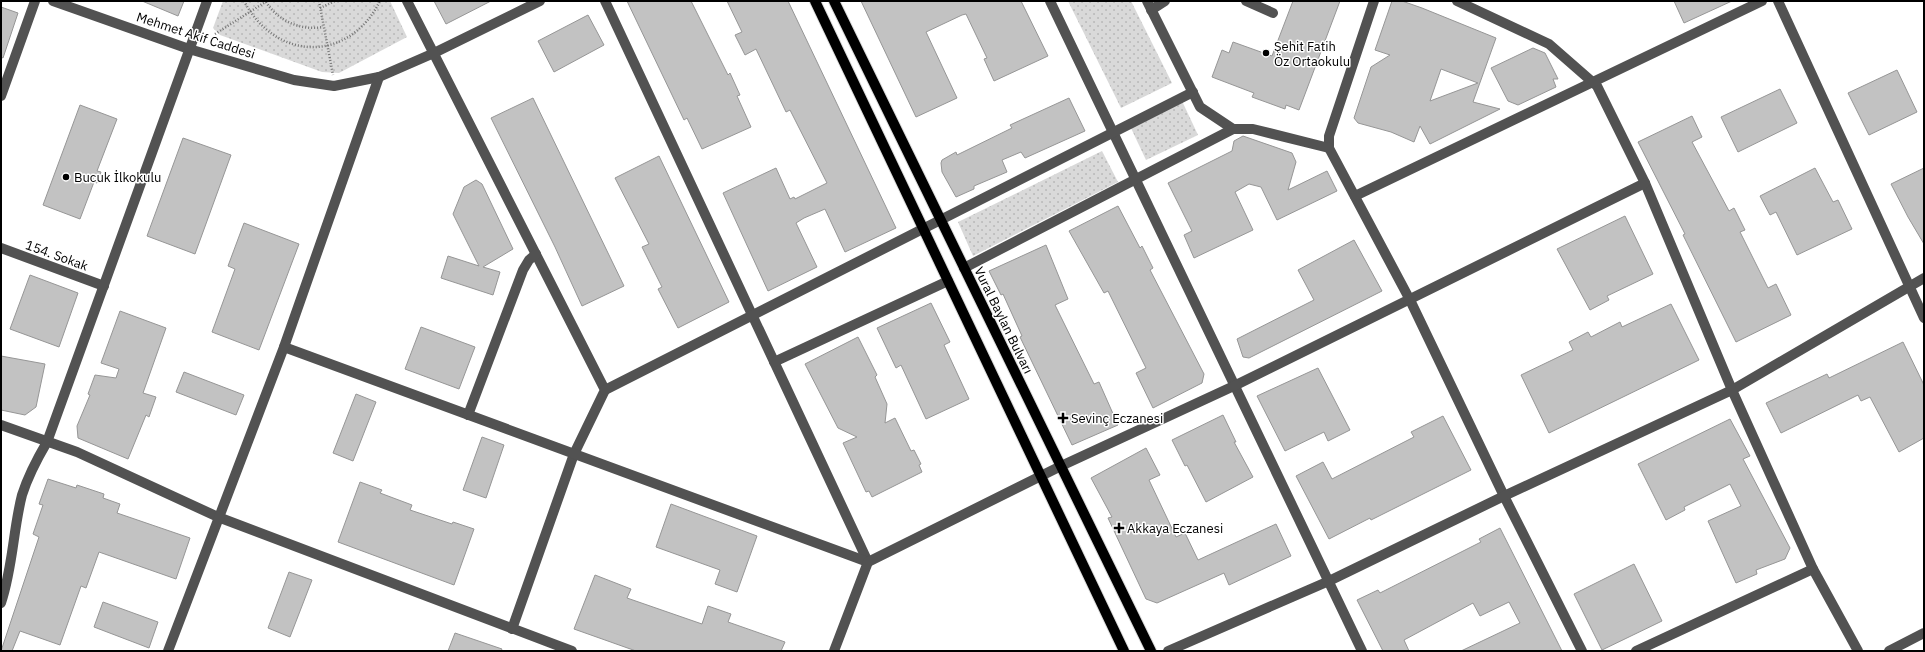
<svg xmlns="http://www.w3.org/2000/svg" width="1925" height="652" font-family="'IBM Plex Sans',sans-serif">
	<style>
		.park { fill: url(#park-dots) }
		.building { fill: #c2c2c2; stroke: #969696; fill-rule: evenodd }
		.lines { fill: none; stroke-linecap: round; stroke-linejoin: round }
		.major-casing { stroke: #dbdbdb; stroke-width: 12 }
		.path { stroke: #747474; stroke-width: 2.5; stroke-dasharray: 1 2; stroke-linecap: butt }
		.minor { stroke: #525252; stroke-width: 10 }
		.major { stroke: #000; stroke-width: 10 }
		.poi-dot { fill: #000; stroke: #fff; stroke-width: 1.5 }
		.labels { text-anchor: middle; stroke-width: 3; stroke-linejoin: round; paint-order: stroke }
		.street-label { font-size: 13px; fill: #000; stroke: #fff }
		.poi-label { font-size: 13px; fill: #000; stroke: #fff; text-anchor: start }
	</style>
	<defs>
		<pattern id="park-dots" width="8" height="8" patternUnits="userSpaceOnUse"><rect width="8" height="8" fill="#d9d9d9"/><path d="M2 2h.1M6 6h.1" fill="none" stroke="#b8b8b8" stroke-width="1.8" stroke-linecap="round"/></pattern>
	</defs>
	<rect width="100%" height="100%" fill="#fff"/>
	<g class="park">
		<path d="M223,1H390L407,37L339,73L322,72L220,35L213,28Z"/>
		<path d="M1068,1H1131L1172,83L1121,108Z"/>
		<path d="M1182,101L1198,135L1146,160L1130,126Z"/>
		<path d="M1102,151L1118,182L973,256L958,222Z"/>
	</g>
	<g class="building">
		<path d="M142,1H184L178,16Z"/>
		<path d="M434,1H491L446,24Z"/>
		<path d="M627,1H691L728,75L730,73L740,95L737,96L751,127L702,149L687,118L684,120Z"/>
		<path d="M727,1H788L896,228L845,252L825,209L804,218L796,223L817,267L768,291L723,193L776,168L790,199L794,197L795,199L827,183L790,110L786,112L756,49L745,55L735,35L742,32Z"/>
		<path d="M861,1H1021L1048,56L994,81L984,59L987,58L966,14L962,15L926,32L957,98L916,117Z"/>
		<path d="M1293,1H1340L1299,110L1286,105L1285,109L1252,97L1254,93L1212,77L1222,50L1229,53L1233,42L1272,56Z"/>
		<path d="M1392,1H1402L1422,8L1496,38L1473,102L1500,109L1430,144L1420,126L1414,142L1391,132L1358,123L1354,118L1371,67L1390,55L1375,50ZM1441,69L1478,83L1430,101Z"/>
		<path d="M1674,1H1732L1684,23Z"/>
		<path d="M1,7L18,13L3,58L1,57Z"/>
		<path d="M588,15L604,45L554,72L538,41Z"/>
		<path d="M1533,48L1545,53L1558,79H1553L1556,87L1518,105L1508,101L1491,68Z"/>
		<path d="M1897,70L1917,112L1869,135L1848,93Z"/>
		<path d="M1780,89L1797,123L1738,152L1721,117Z"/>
		<path d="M533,98L624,286L582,306L555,247L491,118Z"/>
		<path d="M1069,98L1085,131L1025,158L1021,152L1002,160L1007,172L974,186V189L956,197L942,172L941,163L942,160L956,152L957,155L1012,128L1010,125Z"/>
		<path d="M80,105L117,119L97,171L101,172L97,183L94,182L80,219L43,205Z"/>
		<path d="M1692,116L1702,137L1692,142L1729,211L1734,208L1745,230L1740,232L1768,288L1776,284L1791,315L1736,342L1683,235L1685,234L1638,142Z"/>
		<path d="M1243,136L1292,153L1296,162L1288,190L1327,171L1337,191L1277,220L1261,187L1249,184L1235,192L1253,230L1194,258L1184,235L1192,231L1168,183L1232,151L1234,141Z"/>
		<path d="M183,138L231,155L195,254L147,236Z"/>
		<path d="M659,156L729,302L678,328L658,289L662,287L642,247L649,244L615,178Z"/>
		<path d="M1815,168L1833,202L1838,200L1852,229L1797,255L1776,212L1770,215L1760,196Z"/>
		<path d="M1924,168V244L1908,217L1891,184Z"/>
		<path d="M476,180L482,184L513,249L483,267L500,272L493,295L441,278L448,256L479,266L453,214L464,187Z"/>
		<path d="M1118,206L1140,248L1142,246L1153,268L1150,270L1204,374L1202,383L1153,408L1136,373L1146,368L1108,291L1104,293L1069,231Z"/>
		<path d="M1625,216L1653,274L1607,296L1609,300L1590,310L1557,249Z"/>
		<path d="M244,223L299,244L259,350L212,332L235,269L228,266Z"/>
		<path d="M1354,240L1382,291L1249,358L1243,357L1237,339L1314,300L1298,270Z"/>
		<path d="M1046,245L1068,299L1055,305L1094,384L1099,382L1118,425L1072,445L1020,337L1022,336L1003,294L1001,295L989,271Z"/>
		<path d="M30,275L78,293L59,347L10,329Z"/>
		<path d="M931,303L950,342L944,345L969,399L926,419L901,365L896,368L877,328Z"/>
		<path d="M1671,304L1699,360L1549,433L1521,375L1573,350L1569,342L1588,332L1591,337L1620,322L1622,327Z"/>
		<path d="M120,311L166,328L143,393L156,397L149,417L146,415L128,459L78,438L77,426L90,395L88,394L95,375L116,378L119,369L101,363Z"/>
		<path d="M421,327L475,347L459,389L405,369Z"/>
		<path d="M858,337L877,375L875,377L887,404L885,423L895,418L911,451L914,450L921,464L919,465L922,472L872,497L869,491L866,492L843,443L857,437L838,428L805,364Z"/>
		<path d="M1903,342L1924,385V438L1899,452L1870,397L1861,401L1858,395L1781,433L1766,403L1827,374L1829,378Z"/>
		<path d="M1,356L45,364L36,407L25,415L1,410Z"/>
		<path d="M1318,368L1350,430L1328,441L1324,432L1285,451L1257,396Z"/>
		<path d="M184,372L244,395L236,415L176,392Z"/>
		<path d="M356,394L376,402L353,461L333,453Z"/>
		<path d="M1223,415L1236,442H1234L1253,477L1206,502L1187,465L1185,466L1172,440Z"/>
		<path d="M1443,416L1471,470L1371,520L1370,518L1329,539L1296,476L1323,462L1332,479L1414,437L1411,432Z"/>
		<path d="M1730,419L1750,456L1743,459L1790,548L1785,559L1756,570L1757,574L1736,583L1708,521L1741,506L1730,484L1684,507L1685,510L1666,520L1638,464Z"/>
		<path d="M482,437L504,445L486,498L463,490Z"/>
		<path d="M1146,448L1160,475L1149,480L1176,537L1185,533L1198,560L1276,524L1291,556L1229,585L1224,573L1157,603L1146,599L1108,518L1112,517L1091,478Z"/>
		<path d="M48,479L76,488L77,485L104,494L103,498L120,504L117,513L190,538L176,579L99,552L86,588L81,586L60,645L20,631L12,651H1L39,537L33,534L43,505L39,504Z"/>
		<path d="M360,482L382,490L380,493L412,505L410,510L452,524L453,522L474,529L454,585L338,542Z"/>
		<path d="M671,504L757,536L737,592L715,584L720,570L656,547Z"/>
		<path d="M1500,528L1562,651H1461L1520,623L1509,602L1480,616L1473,603L1404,640L1409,651H1383L1357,600L1378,590L1380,593L1481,542L1479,539Z"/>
		<path d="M1634,564L1662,621L1602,650L1574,594Z"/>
		<path d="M289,572L312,580L290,637L268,628Z"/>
		<path d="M595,575L631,589L627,598L702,624L708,606L731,614L728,622L785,642L781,651H636L574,629Z"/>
		<path d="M103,602L158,622L149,648L94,627Z"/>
		<path d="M455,633L502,649L501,651H448Z"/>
	</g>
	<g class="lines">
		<g class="major-casing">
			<g id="major">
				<path d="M815,1L1124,651"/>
				<path d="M834,1L1151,651"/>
			</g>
		</g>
		<g class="path">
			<path d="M244,1C276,62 349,63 380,1"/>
			<path d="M319,1L333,75"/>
			<path d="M266,2C278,21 301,31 323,27"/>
			<path d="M320,8L335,1"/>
			<path d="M215,34L267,1"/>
		</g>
		<g class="minor">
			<path d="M53,1L189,49L294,80L334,86L379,77L434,53L540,1"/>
			<path d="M407,1L605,390L574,454L512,629"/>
			<path d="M605,1L868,562"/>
			<path d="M1050,1L1362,651"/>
			<path d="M1147,1L1200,107L1233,129"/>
			<path d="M1246,1L1273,13"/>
			<path d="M1374,1L1329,136V148L1410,300L1504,496L1582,651"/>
			<path d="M1457,1L1549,44L1597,86L1645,183L1732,390L1924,278"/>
			<path d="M1778,1L1924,318"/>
			<path d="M1151,10L1165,1"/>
			<path d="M1,96L35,1"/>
			<path d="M1355,196L1762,1"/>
			<path d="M1,248L104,286"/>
			<path d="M964,268L1233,129H1253L1329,148"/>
			<path d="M284,347L868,562"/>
			<path d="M774,362L948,281"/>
			<path d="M605,390L1193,92"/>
			<path d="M468,415L523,270L529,260L536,254"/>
			<path d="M1,425L77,452L218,517L572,651"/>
			<path d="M1,603C13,567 13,530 22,495C28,476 37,459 47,442L207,1"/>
			<path d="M168,651L284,347L379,77"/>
			<path d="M834,651L868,562L1061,466L1236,385L1645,183"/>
			<path d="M1168,651L1329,581L1504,496L1732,390L1813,569L1858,651"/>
			<path d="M1636,651L1813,569"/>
			<path d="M1889,651L1924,633"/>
		</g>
		<use href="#major" class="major"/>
	</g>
	<g class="poi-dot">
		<circle cx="1266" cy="53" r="4"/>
		<circle cx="66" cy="177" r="4"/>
		<path d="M1061 412h4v4h4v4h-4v4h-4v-4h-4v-4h4z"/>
		<path d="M1117 522h4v4h4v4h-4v4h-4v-4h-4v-4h4z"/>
	</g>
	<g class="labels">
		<g class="street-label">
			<text transform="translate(196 35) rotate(18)" y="5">Mehmet Akif Caddesi</text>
			<text transform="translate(57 255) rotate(20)" y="5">154. Sokak</text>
			<text transform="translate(1004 320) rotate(64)" y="5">Vural Baylan Bulvarı</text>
		</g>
		<g class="poi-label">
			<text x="1274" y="51">Şehit Fatih<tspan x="1274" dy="15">Öz Ortaokulu</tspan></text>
			<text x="74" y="182">Bucuk İlkokulu</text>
			<text x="1071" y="423">Sevinç Eczanesi</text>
			<text x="1127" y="533">Akkaya Eczanesi</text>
		</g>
	</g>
	<rect width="1925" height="652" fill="none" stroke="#000000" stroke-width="4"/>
</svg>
